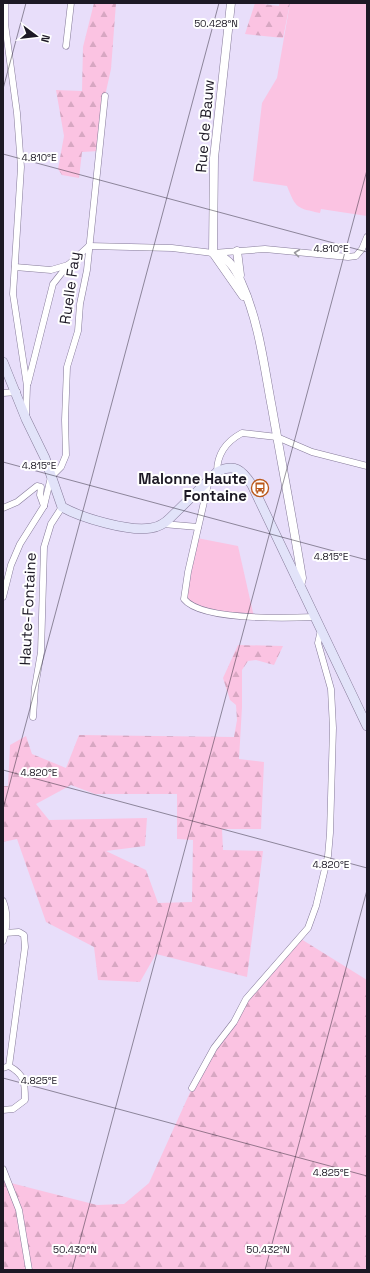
<svg xmlns="http://www.w3.org/2000/svg" width="370" height="1273" font-family="'Space Grotesk',sans-serif">
	<style>
		.green { fill: #fbc3e2 }
		.forest { fill: url(#forest-firs); fill-rule: evenodd }
		.lines { fill: none; stroke-linecap: round; stroke-linejoin: round }
		.minor-casing { stroke: #857a99; stroke-width: 7 }
		.tertiary-casing { stroke: #857a99; stroke-width: 9 }
		.secondary-casing { stroke: #857a99; stroke-width: 10 }
		.minor { stroke: #fff; stroke-width: 6 }
		.tertiary { stroke: #fff; stroke-width: 8 }
		.secondary { stroke: #e2e3f9; stroke-width: 9 }
		.oneway { stroke: #99989d }
		.ticks { fill: none; stroke: #1d1925; stroke-width: 1; stroke-opacity: 0.45 }
		.labels { text-anchor: middle; stroke-width: 4; stroke-linejoin: round; paint-order: stroke }
		.street-label { font-size: 15px; fill: #1d1925; stroke: #fff }
		.poi-label { font-size: 15px; font-weight: bold; fill: #1d1925; stroke: #fff; text-anchor: end }
		.ticks-label { font-size: 10px; text-anchor: middle; fill: #1d1925; stroke: #fff; stroke-width: 4; stroke-linejoin: round; paint-order: stroke }
	</style>
	<defs>
		<pattern id="forest-firs" width="22" height="20" patternUnits="userSpaceOnUse"><rect width="22" height="20" fill="#fbc3e2"/><path d="M5 1l3.5 6h-7zM16 11l3.5 6h-7z" fill="#d7a7c2"/></pattern>
	</defs>
	<rect width="100%" height="100%" fill="#e8defa"/>
	<g class="green">
		<path d="M290,3H367V216L321,209L320,213C297,208 296,209 287,186L253,181L262,103L277,78Z"/>
		<path d="M197,538L238,546L254,617L206,610L183,597Z"/>
	</g>
	<g class="forest">
		<path d="M94,3H116L111,69L105,96L99,151L82,152L79,178L62,175L58,169L64,136L56,90L82,91L83,47Z"/>
		<path d="M255,3L279,6V3H290L283,38L245,34Z"/>
		<path d="M238,645L283,646L274,665L256,660L248,661L242,670V707L239,759L264,762L261,829H222L223,850L263,851L247,977L156,954L140,982L98,980L94,947L46,922L17,839L3,842V786H8L10,745L26,736L32,754L66,768L79,735L234,737L237,720L236,705L230,700L223,678ZM71,785L95,794H177V839L193,840L192,902L158,903L146,870L106,851L145,846L147,818L49,820L36,804Z"/>
		<path d="M301,939L367,980V1270H3V1169L7,1182L97,1205L124,1204L149,1183L192,1088L246,999Z"/>
	</g>
	<g class="lines">
		<g class="minor-casing">
			<g id="minor">
				<path d="M5,3V24L17,113L21,167L13,294L27,386L26,415"/>
				<path d="M66,46L71,3"/>
				<path d="M89,246L172,248L213,253L265,249L348,257L356,256L362,249L367,237"/>
				<path d="M15,267L51,270L68,265L89,246"/>
				<path d="M28,383L53,284L68,265"/>
				<path d="M3,393L17,392"/>
				<path d="M217,472C217,454 227,441 242,433L277,437L312,452L367,466"/>
				<path d="M209,480L188,572L184,599C201,621 288,618 315,617"/>
				<path d="M3,508L17,502L37,486L41,487L40,495L44,506"/>
				<path d="M163,524L198,527"/>
				<path d="M3,597L11,565L20,544L44,506L51,477L61,467L66,455L65,420L67,367L78,331L80,304L87,270L105,96"/>
				<path d="M33,717L35,687L41,652L44,547L51,524L62,507"/>
				<path d="M3,901C8,913 7,928 3,941"/>
				<path d="M3,1068L9,1066L25,947L24,935L19,932L5,933"/>
				<path d="M192,1088L214,1048L234,1022L246,999L308,928L316,906L328,856L330,833L333,728L331,689L318,643L321,630"/>
				<path d="M3,1110L13,1109L25,1100C25,1082 25,1075 9,1066"/>
				<path d="M3,1169L19,1210L29,1270"/>
			</g>
		</g>
		<g class="tertiary-casing">
			<g id="tertiary">
				<path d="M237,251L240,275"/>
				<path d="M213,253C227,256 236,269 241,282C259,321 264,366 272,408C282,465 293,522 302,578L300,586"/>
				<path d="M213,253L214,158L231,3"/>
				<path d="M213,253L243,296"/>
			</g>
		</g>
		<g class="secondary-casing">
			<path id="secondary" d="M3,362L26,419L45,458L62,507C82,518 129,532 151,528C159,527 165,523 170,518L217,472C235,463 242,470 252,485L367,726"/>
		</g>
		<use href="#minor" class="minor"/>
		<use href="#tertiary" class="tertiary"/>
		<use href="#secondary" class="secondary"/>
	</g>
	<defs><path id="oneway-chevron" d="M-2-3.5L2.5 0L-2 3.5" fill="none" stroke-width="1.6" stroke-linecap="round" stroke-linejoin="round"/></defs>
	<use class="oneway" href="#oneway-chevron" transform="translate(297 253) rotate(-173)"/>
	<path class="ticks" d="M3,89L26,3M3,154L367,252M3,462L367,560M3,770L367,868M3,809L219,3M3,1078L367,1176M72,1270L367,170M265,1270L367,890"/>
	<defs>
		<g id="bus-ring" transform="scale(0.9)"><circle r="9.5" fill="#fff" stroke="#ba591a" stroke-width="1.5"/><path d="M-5-6H5V4H4V6H2V4H-2V6H-4V4H-5ZM-3.5-4V0h7V-4ZM-3.5 1.2v1.5H-2V1.2ZM2 1.2v1.5H3.5V1.2Z" fill="#ba591a"/></g>
	</defs>
	<g fill-rule="evenodd">
		<use href="#bus-ring" x="260" y="488"/>
	</g>
	<g class="labels">
		<g class="street-label">
			<text transform="translate(205 126) rotate(-85)" y="5">Rue de Bauw</text>
			<text transform="translate(70 288) rotate(-82)" y="5">Ruelle Fay</text>
			<text transform="translate(28 609) rotate(-87)" y="5">Haute-Fontaine</text>
		</g>
		<g class="poi-label">
			<text x="247" y="484">Malonne Haute<tspan x="247" dy="17">Fontaine</tspan></text>
		</g>
	</g>
	<g class="ticks-label">
		<text x="216" y="27">50.428°N</text>
		<text x="39" y="161">4.810°E</text>
		<text x="331" y="252">4.810°E</text>
		<text x="39" y="469">4.815°E</text>
		<text x="331" y="560">4.815°E</text>
		<text x="39" y="776">4.820°E</text>
		<text x="331" y="868">4.820°E</text>
		<text x="39" y="1084">4.825°E</text>
		<text x="331" y="1176">4.825°E</text>
		<text x="75" y="1253">50.430°N</text>
		<text x="268" y="1253">50.432°N</text>
	</g>
	<rect width="370" height="1273" fill="none" stroke="#1d1925" stroke-width="8"/>
	<g transform="translate(36 36) rotate(105)" stroke="#ffffff" stroke-width="3" paint-order="stroke">
	<path d="M0-3L7 15L0 10L-7 15Z" fill="#1d1925"/>
	<text y="-6" font-size="11" font-weight="bold" text-anchor="middle" fill="#1d1925">N</text>
	</g>
</svg>
